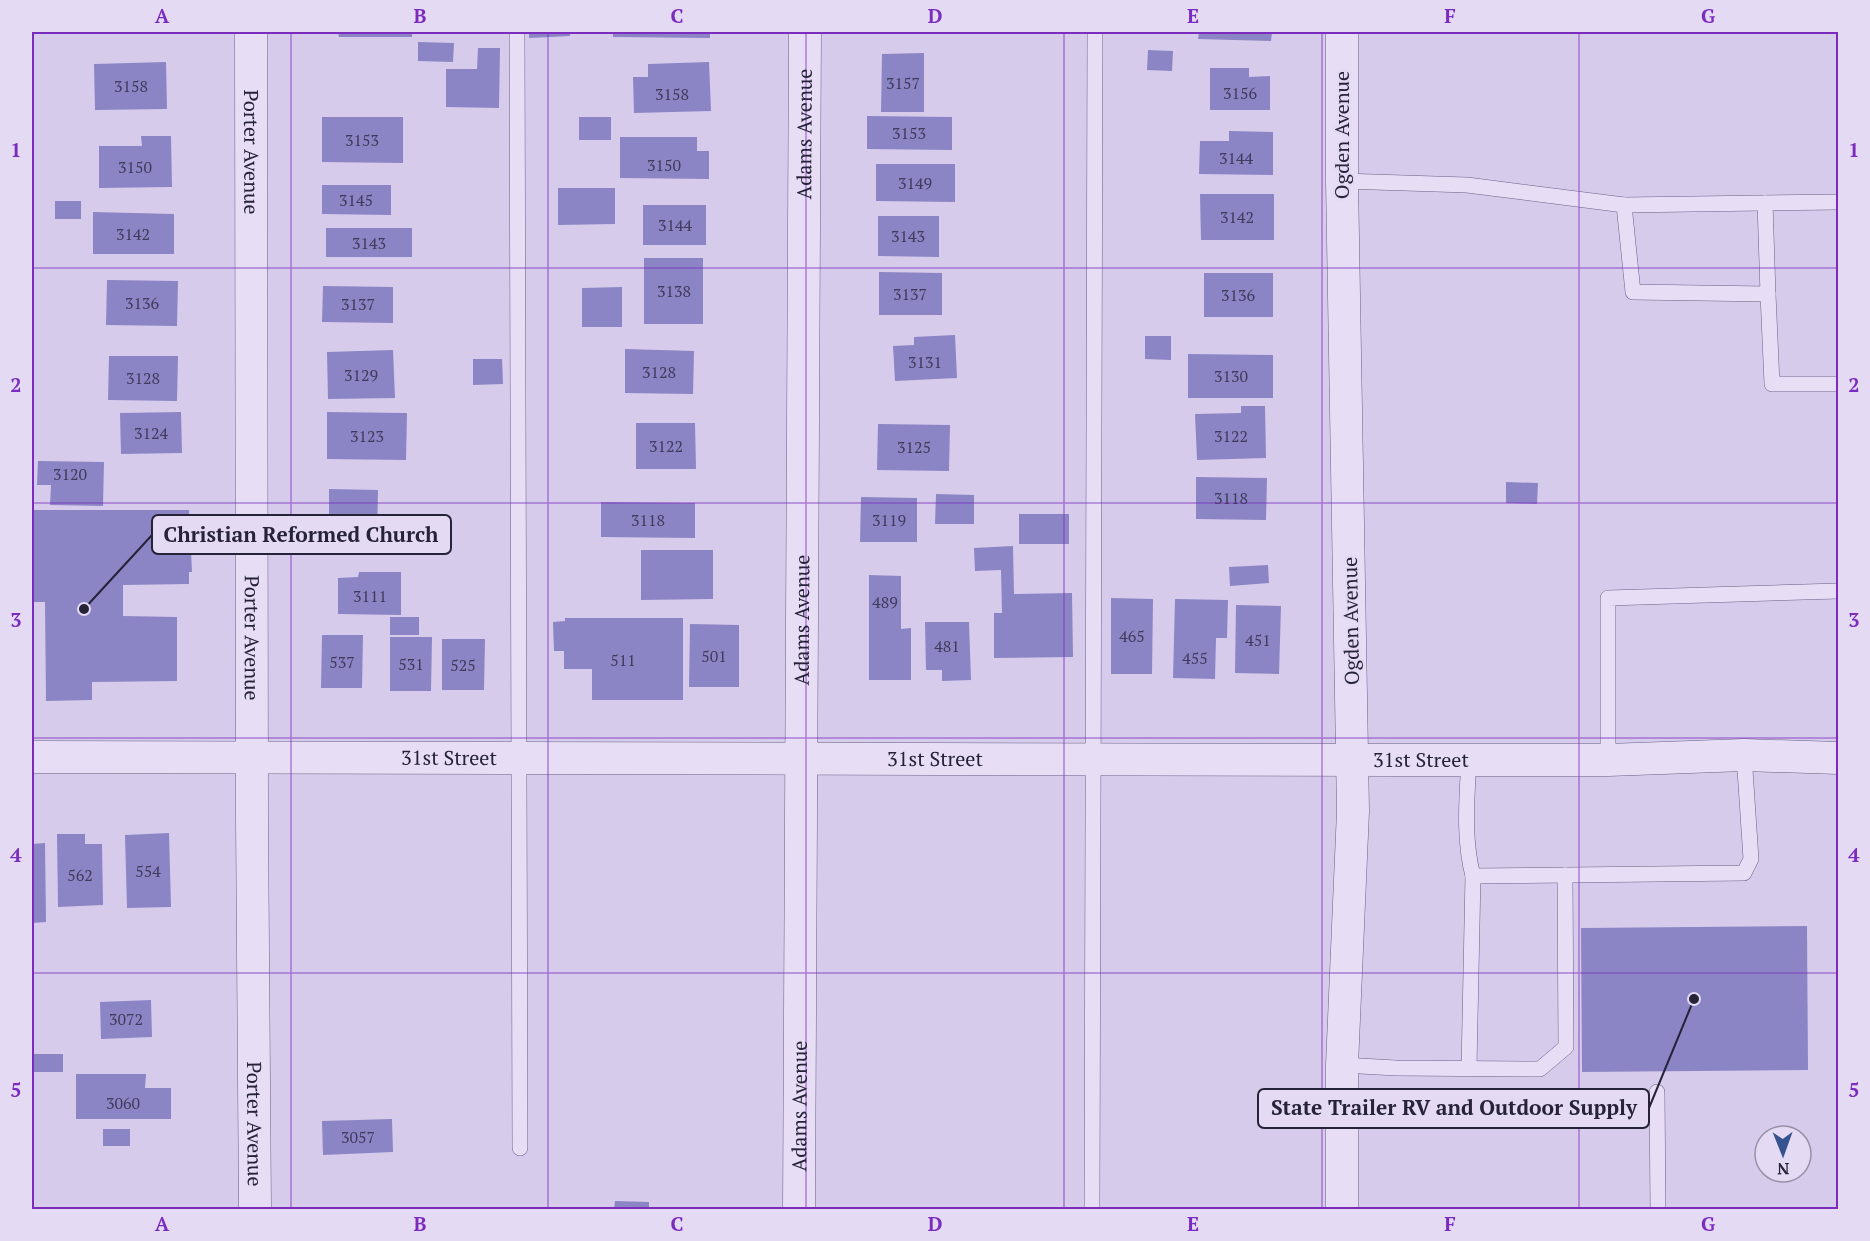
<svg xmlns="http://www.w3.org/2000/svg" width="1870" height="1241" font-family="'PT Serif',serif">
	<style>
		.building { fill: #8b85c5 }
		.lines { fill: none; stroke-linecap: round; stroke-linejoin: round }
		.lane-casing { stroke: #696186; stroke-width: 16 }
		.street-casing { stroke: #696186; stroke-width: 33 }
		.lane { stroke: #e7def6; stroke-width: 15 }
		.street { stroke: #e7def6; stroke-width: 32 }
		.grid { fill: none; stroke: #7b2cbf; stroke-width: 1.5; stroke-opacity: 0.55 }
		.labels { text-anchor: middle; stroke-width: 5; stroke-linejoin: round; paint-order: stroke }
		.number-label { font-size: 16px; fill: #3f3b5b }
		.street-label { font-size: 20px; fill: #262238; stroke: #e4daf3 }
		.leader { fill: none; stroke: #262238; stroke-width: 2 }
		.callout-dot { fill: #262238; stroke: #e4daf3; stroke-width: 2 }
		.callout { fill: #e4daf3; stroke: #262238; stroke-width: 2 }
		.callout-label { font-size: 21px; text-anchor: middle; font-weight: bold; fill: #262238 }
		.neatline { fill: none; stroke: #7b2cbf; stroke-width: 2 }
		.grid-label { font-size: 20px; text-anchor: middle; font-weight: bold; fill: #7b2cbf }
	</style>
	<rect width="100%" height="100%" fill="#d7cbeb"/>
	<g class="building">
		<path d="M338,32H412V37H339Z"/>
		<path d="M529,32H570V36L529,38Z"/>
		<path d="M613,32H710V38L613,37Z"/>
		<path d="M1199,32H1272L1271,41L1198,39Z"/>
		<path d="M418,42L454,43L453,62L418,61Z"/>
		<path d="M478,48H500L499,108L446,107V69H477Z"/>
		<path d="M1148,50L1173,51L1172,71L1147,70Z"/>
		<path d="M924,53V112H881L882,54Z"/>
		<path d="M166,62L167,109L95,110L94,64Z"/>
		<path d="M709,62L711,111L634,113L633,77H648V64Z"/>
		<path d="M1210,68H1249V77L1270,76V110H1210Z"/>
		<path d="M867,116L952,117V150L867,149Z"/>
		<path d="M322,117H403V163L322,162Z"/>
		<rect x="579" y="117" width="32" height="23"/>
		<path d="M1229,131L1273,132V175L1199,174L1200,141H1229Z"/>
		<path d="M141,136H171L172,187L99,188V146H142Z"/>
		<path d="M620,137H697V151H709V179L620,178Z"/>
		<path d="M876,164H955V202L876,201Z"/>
		<path d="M322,185H391V215L322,214Z"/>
		<path d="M558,188H615V224L558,225Z"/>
		<path d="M1200,194H1274V240H1201Z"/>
		<rect x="55" y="201" width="26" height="18"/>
		<rect x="643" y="205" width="63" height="40"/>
		<path d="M93,212L174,214V254H93Z"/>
		<path d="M878,216H939V257L878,256Z"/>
		<rect x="326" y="228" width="86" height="29"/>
		<rect x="644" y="258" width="59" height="66"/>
		<path d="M879,272L942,273V315H879Z"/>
		<rect x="1204" y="273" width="69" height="44"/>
		<path d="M107,280L178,281L177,326L106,325Z"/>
		<path d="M323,286L393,287V323L322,322Z"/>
		<path d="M622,287V327H582V288Z"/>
		<path d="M955,335L957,378L895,381L893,346L914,345V337Z"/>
		<path d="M1145,336H1171V360L1145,359Z"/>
		<path d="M625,349L694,351L693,394L625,393Z"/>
		<path d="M393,350L395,398L328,399L327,352Z"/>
		<path d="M1188,354L1273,355V398H1188Z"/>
		<path d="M109,356H178L177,401L108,400Z"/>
		<path d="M473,359H502L503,384L473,385Z"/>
		<path d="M1241,406H1265L1266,458L1197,460L1195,414L1241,413Z"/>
		<path d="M181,412L182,453L121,454L120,413Z"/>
		<path d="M327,412L407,413L406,460L327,459Z"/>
		<path d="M636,423H695L696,469H636Z"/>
		<path d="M878,424L950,425L949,471L877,470Z"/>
		<path d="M38,461L104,462L103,506L50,505L51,485H37Z"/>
		<path d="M1196,477L1267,478L1266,520L1196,519Z"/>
		<path d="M1506,482L1538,483L1537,504L1506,503Z"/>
		<path d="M329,489L378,490L377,536L329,535Z"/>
		<path d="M936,494L974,495V524H935Z"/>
		<path d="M861,497L917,498V542H860Z"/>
		<path d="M601,502L695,503V538L601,537Z"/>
		<path d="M32,510H189L192,572H189V584L123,585V616L177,617V681L92,682V700L46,701L45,602H32Z"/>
		<rect x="1019" y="514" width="50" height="30"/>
		<path d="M1013,546L1014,594L1072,593L1073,657L994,658V613H1002L1001,570L975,571L974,548Z"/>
		<path d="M641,550H713V599L641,600Z"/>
		<path d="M1268,565L1269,583L1230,586L1229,567Z"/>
		<path d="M359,572H401V615L338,614V578L358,577Z"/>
		<path d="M869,575L901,576V629L911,628V680H869Z"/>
		<path d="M1111,598L1153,599L1152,674H1111Z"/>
		<path d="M1175,599L1228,600L1227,638H1216L1215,679L1173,678Z"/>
		<path d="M1236,605L1281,606L1279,674L1235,673Z"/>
		<rect x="390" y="617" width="29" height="18"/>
		<path d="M565,618H683V700H592V669H564V651H554L553,622L565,621Z"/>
		<path d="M925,622H969L971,680L942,681V670H926Z"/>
		<path d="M690,624L739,625V687H689Z"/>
		<path d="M322,635H363L362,688H321Z"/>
		<path d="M390,637H432L431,691H390Z"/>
		<path d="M442,639H485L484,690H442Z"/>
		<path d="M169,833L171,907L127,908L125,835Z"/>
		<path d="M57,834H85V844H102L103,905L58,907Z"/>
		<path d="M45,843L46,922L32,923V844Z"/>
		<path d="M1807,926L1808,1070L1582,1072L1581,928Z"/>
		<path d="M151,1000L152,1037L101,1039L100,1002Z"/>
		<rect x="32" y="1054" width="31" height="18"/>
		<path d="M76,1074H146L145,1088H171V1119H76Z"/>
		<path d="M392,1119L393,1152L323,1155L322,1121Z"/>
		<rect x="103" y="1129" width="27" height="17"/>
		<path d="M615,1201L649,1202V1210H614Z"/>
	</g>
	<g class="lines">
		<g class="lane-casing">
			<g id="lane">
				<path d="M517,32L520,1148"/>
				<path d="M1342,181L1467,185L1624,205L1838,202"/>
				<path d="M1624,205L1633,292L1768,294L1765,203"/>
				<path d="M1768,294L1772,384H1838"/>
				<path d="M1469,758C1467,797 1463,838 1473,876L1744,873L1751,859L1744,755"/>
				<path d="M1608,760V598L1838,591"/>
				<path d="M1342,1065L1396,1068L1540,1069L1566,1047L1565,875"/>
				<path d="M1469,1068L1473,876"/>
				<path d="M1657,1092L1658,1210"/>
				<path d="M1092,1210L1095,32"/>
			</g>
		</g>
		<g class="street-casing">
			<g id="street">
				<path id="s1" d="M251,32L252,819L255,1210"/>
				<path id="s2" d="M32,757L1395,760H1608L1744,755L1838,758"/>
				<path id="s3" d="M799,1210L805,32"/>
				<path d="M1342,1210V1065L1353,811L1342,181V32"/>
			</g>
		</g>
		<use href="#lane" class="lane"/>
		<use href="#street" class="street"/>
	</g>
	<path class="grid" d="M291,32V1210M548,32V1210M806,32V1210M1064,32V1210M1322,32V1210M1579,32V1210M32,268H1838M32,503H1838M32,738H1838M32,973H1838"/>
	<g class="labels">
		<g class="number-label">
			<text x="903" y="89">3157</text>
			<text x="131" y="92">3158</text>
			<text x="1240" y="99">3156</text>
			<text x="672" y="100">3158</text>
			<text x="909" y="139">3153</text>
			<text x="362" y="146">3153</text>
			<text x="1236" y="164">3144</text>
			<text x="664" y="171">3150</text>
			<text x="135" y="173">3150</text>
			<text x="915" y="189">3149</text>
			<text x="356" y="206">3145</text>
			<text x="1237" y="223">3142</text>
			<text x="675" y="231">3144</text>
			<text x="133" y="240">3142</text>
			<text x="908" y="242">3143</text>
			<text x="369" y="249">3143</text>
			<text x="674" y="297">3138</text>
			<text x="910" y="300">3137</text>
			<text x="1238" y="301">3136</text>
			<text x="142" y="309">3136</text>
			<text x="358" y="310">3137</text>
			<text x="925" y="368">3131</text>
			<text x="659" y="378">3128</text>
			<text x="361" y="381">3129</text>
			<text x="1231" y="382">3130</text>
			<text x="143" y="384">3128</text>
			<text x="151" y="439">3124</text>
			<text x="367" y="442">3123</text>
			<text x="1231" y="442">3122</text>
			<text x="666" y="452">3122</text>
			<text x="914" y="453">3125</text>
			<text x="70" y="480">3120</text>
			<text x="1231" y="504">3118</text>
			<text x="648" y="526">3118</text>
			<text x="889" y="526">3119</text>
			<text x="370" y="602">3111</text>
			<text x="885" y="608">489</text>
			<text x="1132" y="642">465</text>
			<text x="1258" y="646">451</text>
			<text x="947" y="652">481</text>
			<text x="714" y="662">501</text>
			<text x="1195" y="664">455</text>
			<text x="623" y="666">511</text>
			<text x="342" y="668">537</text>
			<text x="411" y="670">531</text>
			<text x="463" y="671">525</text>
			<text x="148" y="877">554</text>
			<text x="80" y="881">562</text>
			<text x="126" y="1025">3072</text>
			<text x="123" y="1109">3060</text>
			<text x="358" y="1143">3057</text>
		</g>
		<g class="street-label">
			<text dy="7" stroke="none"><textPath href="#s3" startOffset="1076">Adams Avenue</textPath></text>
			<text transform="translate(1342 135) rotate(-90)" y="7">Ogden Avenue</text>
			<text dy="7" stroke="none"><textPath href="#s1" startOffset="120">Porter Avenue</textPath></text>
			<text dy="7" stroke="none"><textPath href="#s3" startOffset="590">Adams Avenue</textPath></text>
			<text transform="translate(1351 621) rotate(-91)" y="7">Ogden Avenue</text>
			<text dy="7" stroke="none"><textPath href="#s1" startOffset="606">Porter Avenue</textPath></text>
			<text dy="7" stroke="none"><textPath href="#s2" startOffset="417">31st Street</textPath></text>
			<text dy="7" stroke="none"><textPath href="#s2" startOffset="903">31st Street</textPath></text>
			<text dy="7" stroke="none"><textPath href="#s2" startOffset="1389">31st Street</textPath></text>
			<text dy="7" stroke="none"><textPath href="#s3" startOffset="104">Adams Avenue</textPath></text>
			<text dy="7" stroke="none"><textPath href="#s1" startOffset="1092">Porter Avenue</textPath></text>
		</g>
	</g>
	<path class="leader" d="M84 609L152 535M1694 999L1649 1108"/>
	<g class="callout-dot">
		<circle cx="84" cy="609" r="6"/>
		<circle cx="1694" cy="999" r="6"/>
	</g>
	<g class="callout">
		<rect x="152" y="515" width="299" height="39" rx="6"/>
		<rect x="1258" y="1089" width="391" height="39" rx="6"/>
	</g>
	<g class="callout-label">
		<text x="301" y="542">Christian Reformed Church</text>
		<text x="1454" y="1115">State Trailer RV and Outdoor Supply</text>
	</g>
	<rect width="1870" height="1241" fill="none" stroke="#e4daf3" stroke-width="66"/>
	<g transform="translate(1783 1154) rotate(179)"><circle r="28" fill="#e4daf3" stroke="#9890a8" stroke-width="1.5"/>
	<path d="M0-4.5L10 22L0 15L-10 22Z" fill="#36538f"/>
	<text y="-9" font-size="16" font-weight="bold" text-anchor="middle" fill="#262238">N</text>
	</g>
	<rect x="33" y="33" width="1804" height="1175" class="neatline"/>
	<g class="grid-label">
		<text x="162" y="23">A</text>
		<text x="420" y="23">B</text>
		<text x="677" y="23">C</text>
		<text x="935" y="23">D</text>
		<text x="1193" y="23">E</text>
		<text x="1450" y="23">F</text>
		<text x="1708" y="23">G</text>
		<text x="16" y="157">1</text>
		<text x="1854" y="157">1</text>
		<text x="16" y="392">2</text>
		<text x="1854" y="392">2</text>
		<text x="16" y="627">3</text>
		<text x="1854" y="627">3</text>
		<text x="16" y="862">4</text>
		<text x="1854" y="862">4</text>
		<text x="16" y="1097">5</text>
		<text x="1854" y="1097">5</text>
		<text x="162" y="1231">A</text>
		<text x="420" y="1231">B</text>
		<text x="677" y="1231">C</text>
		<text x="935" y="1231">D</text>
		<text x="1193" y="1231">E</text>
		<text x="1450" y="1231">F</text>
		<text x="1708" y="1231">G</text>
	</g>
</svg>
